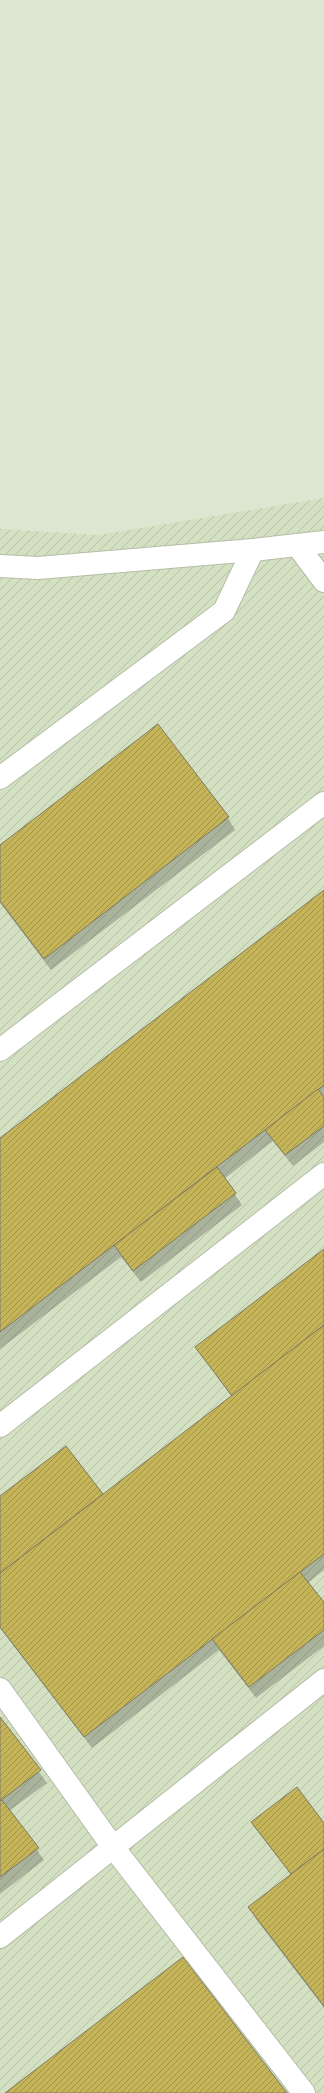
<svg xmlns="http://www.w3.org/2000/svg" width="324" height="2093" font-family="'Roboto Condensed',sans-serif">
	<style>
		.industrial { fill: url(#industrial-furrows) }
		.shadow { fill: #0003 }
		.building { fill: url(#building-hatch); stroke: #7e7a64 }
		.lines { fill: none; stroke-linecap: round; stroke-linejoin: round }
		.minor-casing { stroke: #b5bda7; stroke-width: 24 }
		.minor { stroke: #fff; stroke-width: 22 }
	</style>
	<defs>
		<pattern id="industrial-furrows" width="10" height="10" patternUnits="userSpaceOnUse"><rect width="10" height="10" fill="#d4e0c2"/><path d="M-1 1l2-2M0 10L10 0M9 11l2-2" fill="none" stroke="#b7c1a7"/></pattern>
		<pattern id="building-hatch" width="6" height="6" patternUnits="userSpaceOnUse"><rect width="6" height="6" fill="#c6b458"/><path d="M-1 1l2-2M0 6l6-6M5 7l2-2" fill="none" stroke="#a29449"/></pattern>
	</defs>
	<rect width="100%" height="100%" fill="#dde6d0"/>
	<path class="industrial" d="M324,498V2093H0V529L98,535Z"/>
	<g class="shadow">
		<path d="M158,726L228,818L235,830L51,970L0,903V846Z"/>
		<path d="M324,891V1142L293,1166L273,1141L224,1179L242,1205L141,1282L121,1257L0,1349V1139Z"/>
		<path d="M324,1250V1570L308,1583L324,1604V1646L256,1698L219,1650L92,1748L0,1628V1497L66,1447L103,1496L232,1397L196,1347Z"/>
		<path d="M0,1719L47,1783L9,1811L44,1860L0,1894Z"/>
		<path d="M252,1822L324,1825V2008L256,1919L249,1907L291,1875Z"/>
	</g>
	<g class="building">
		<path d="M158,724L229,817L44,959L0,901V845Z"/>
		<path d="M324,890V1085L0,1332V1138Z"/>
		<path d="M318,1089L324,1097V1126L285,1155L265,1130Z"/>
		<path d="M217,1167L236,1193L133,1271L114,1245Z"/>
		<path d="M324,1249V1325L232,1396L195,1347Z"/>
		<path d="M324,1325V1554L84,1737L0,1627V1573Z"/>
		<path d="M66,1446L103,1494L0,1573V1496Z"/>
		<path d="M300,1572L324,1602V1630L249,1687L212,1639Z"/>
		<path d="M0,1717L41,1770L0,1801Z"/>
		<path d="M297,1787L324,1823V1849L291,1874L251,1822Z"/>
		<path d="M2,1800L39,1848L0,1877V1801Z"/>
		<path d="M324,1849V2006L248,1907Z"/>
		<path d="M183,1957L287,2093H5Z"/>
	</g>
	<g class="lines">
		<g class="minor-casing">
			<g id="minor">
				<path d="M297,545L324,581"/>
				<path d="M0,566L38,568L253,550L324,542"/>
				<path d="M0,778L224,611L253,550"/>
				<path d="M0,1050L324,803"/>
				<path d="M0,1426L324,1174"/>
				<path d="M0,1689L113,1847L304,2093"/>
				<path d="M0,1937L324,1680"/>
			</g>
		</g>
		<use href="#minor" class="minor"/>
	</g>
</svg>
